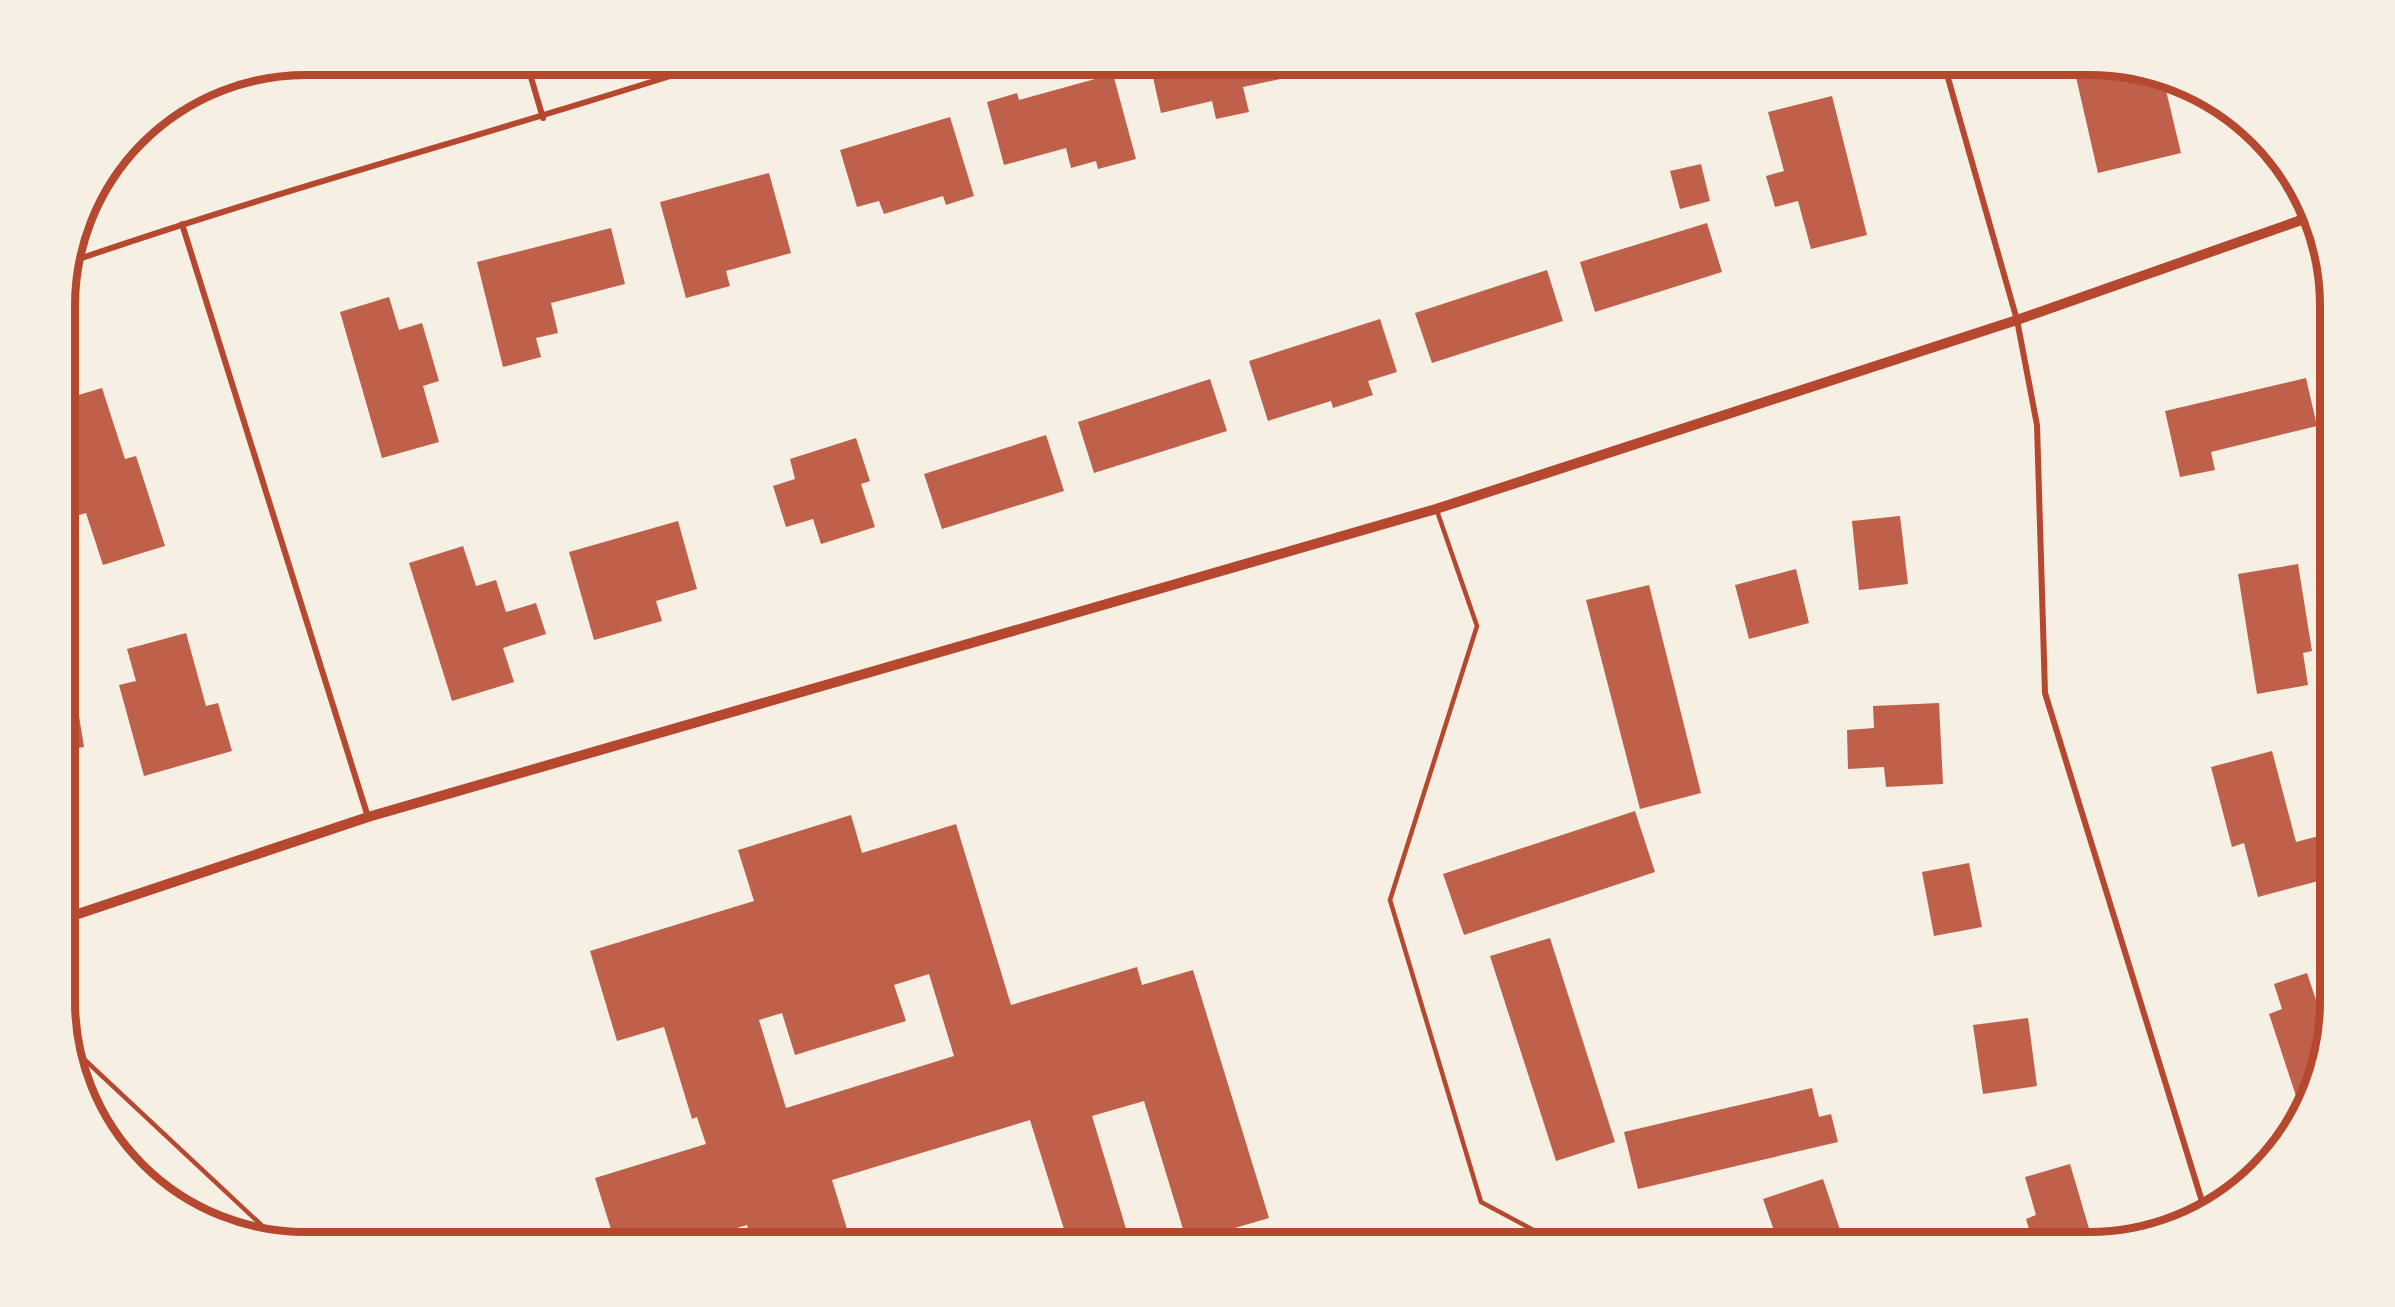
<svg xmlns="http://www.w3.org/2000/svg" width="2395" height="1307" font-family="Mulish,sans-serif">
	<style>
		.building { fill: #bf614a; fill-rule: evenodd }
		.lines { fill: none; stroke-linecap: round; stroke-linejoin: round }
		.service { stroke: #b5482f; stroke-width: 4.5 }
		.minor { stroke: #b5482f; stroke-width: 6 }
		.tertiary { stroke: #b5482f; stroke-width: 10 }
		.rim { fill: none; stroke: #b5482f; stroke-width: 8 }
	</style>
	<rect width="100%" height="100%" fill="#f6efe4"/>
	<g class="building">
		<path d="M1150,64H1287L1290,77L1243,87L1249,112L1216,119L1212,101L1161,113Z"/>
		<path d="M1334,64H1368V65L1337,74Z"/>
		<path d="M1503,64H1541V66L1505,73Z"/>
		<path d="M2073,64H2089L2164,82L2181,153L2098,173Z"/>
		<path d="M260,74L262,83L178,105L214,83Z"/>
		<path d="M1113,74L1136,159L1098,169L1096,161L1071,168L1066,148L1004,165L987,102L1017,93L1019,100Z"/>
		<path d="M1832,96L1867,235L1811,249L1798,201L1775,207L1766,176L1784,171L1768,112Z"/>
		<path d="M950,117L974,196L946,205L943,196L884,214L879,201L857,207L840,150Z"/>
		<path d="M1701,164L1710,201L1680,209L1670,171Z"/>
		<path d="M769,173L791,253L726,271L730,286L686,298L660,202Z"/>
		<path d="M1707,223L1722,272L1595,312L1580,262Z"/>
		<path d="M611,228L625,284L551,303L558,333L536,338L541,357L503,367L477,262Z"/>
		<path d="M1547,270L1563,321L1432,363L1415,313Z"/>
		<path d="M389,297L399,330L422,323L439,381L423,386L439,442L382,458L340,312Z"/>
		<path d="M1380,319L1397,372L1368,381L1373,395L1333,408L1331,401L1268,421L1249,361Z"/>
		<path d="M2306,378L2317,426L2211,452L2215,470L2180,477L2165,411Z"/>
		<path d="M1210,379L1227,431L1094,473L1078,422Z"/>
		<path d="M102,388L125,459L136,456L165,546L103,565L86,513L66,519L65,474L69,473L65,462V399Z"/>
		<path d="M1046,435L1064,491L942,529L924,474Z"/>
		<path d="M856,438L870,481L861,484L875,527L821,544L813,519L786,527L773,486L795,479L790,459Z"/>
		<path d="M1900,516L1908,584L1859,590L1852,521Z"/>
		<path d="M678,521L697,589L656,601L662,621L594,640L569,552Z"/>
		<path d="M463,546L476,586L496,580L506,612L536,603L546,634L503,648L514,682L452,701L409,563Z"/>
		<path d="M2298,564L2312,651L2303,653L2308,685L2257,694L2238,574Z"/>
		<path d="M1796,569L1809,623L1749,639L1735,585Z"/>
		<path d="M1649,585L1701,793L1640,809L1586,600Z"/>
		<path d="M186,633L206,706L218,703L232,751L144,776L119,685L136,681L127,649Z"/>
		<path d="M74,685L84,747L66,750V686Z"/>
		<path d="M1939,703L1943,784L1886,787L1884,767L1848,769L1847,730L1874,728L1873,706Z"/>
		<path d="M2272,751L2296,842L2330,833V878L2258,897L2244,843L2232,847L2211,767Z"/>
		<path d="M1635,811L1655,872L1464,935L1443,874Z"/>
		<path d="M851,815L862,853L956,824L1011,1005L1137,967L1142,985L1193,970L1269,1218L1187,1242L1144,1101L1092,1116L1130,1242H1068L1030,1120L832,1180L851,1242H752L747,1225L690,1242H615L595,1178L706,1144L697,1117L692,1119L664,1027L617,1041L590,951L754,901L738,850ZM929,974L954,1056L786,1108L759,1020L782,1013L795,1055L906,1021L894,985Z"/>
		<path d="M1969,863L1982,927L1934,936L1922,872Z"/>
		<path d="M1550,938L1615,1142L1556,1161L1490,956Z"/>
		<path d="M2307,973L2321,1015L2328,1013L2309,1091L2296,1096L2269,1014L2282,1009L2274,984Z"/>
		<path d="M2028,1018L2037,1086L1983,1094L1973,1025Z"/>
		<path d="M1812,1088L1819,1117L1831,1114L1838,1142L1638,1189L1624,1132Z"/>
		<path d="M2070,1164L2093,1242H2033L2026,1219L2036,1215L2025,1177Z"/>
		<path d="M1823,1179L1844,1242H1778L1763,1199Z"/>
	</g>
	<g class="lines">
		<g class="service">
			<path d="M1437,511L1477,626L1390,900L1481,1202L1556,1242"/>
			<path d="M70,1046L271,1234"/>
		</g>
		<g class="minor">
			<path d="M527,64L543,118"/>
			<path d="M1944,64L2017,320L2037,425L2045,693L2205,1211"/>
			<path d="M182,224L368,817"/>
			<path d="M73,261C282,189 497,132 708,64"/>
		</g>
		<path class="tertiary" d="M66,918L368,817L1436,509L2017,320L2307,218"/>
	</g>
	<path d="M0 0H2395V1307H0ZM306 75H2089A231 231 0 0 1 2320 306V1001A231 231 0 0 1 2089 1232H306A231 231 0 0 1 75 1001V306A231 231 0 0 1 306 75Z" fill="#f6efe4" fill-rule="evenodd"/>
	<path class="rim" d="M306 75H2089A231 231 0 0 1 2320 306V1001A231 231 0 0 1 2089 1232H306A231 231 0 0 1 75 1001V306A231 231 0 0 1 306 75Z"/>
</svg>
